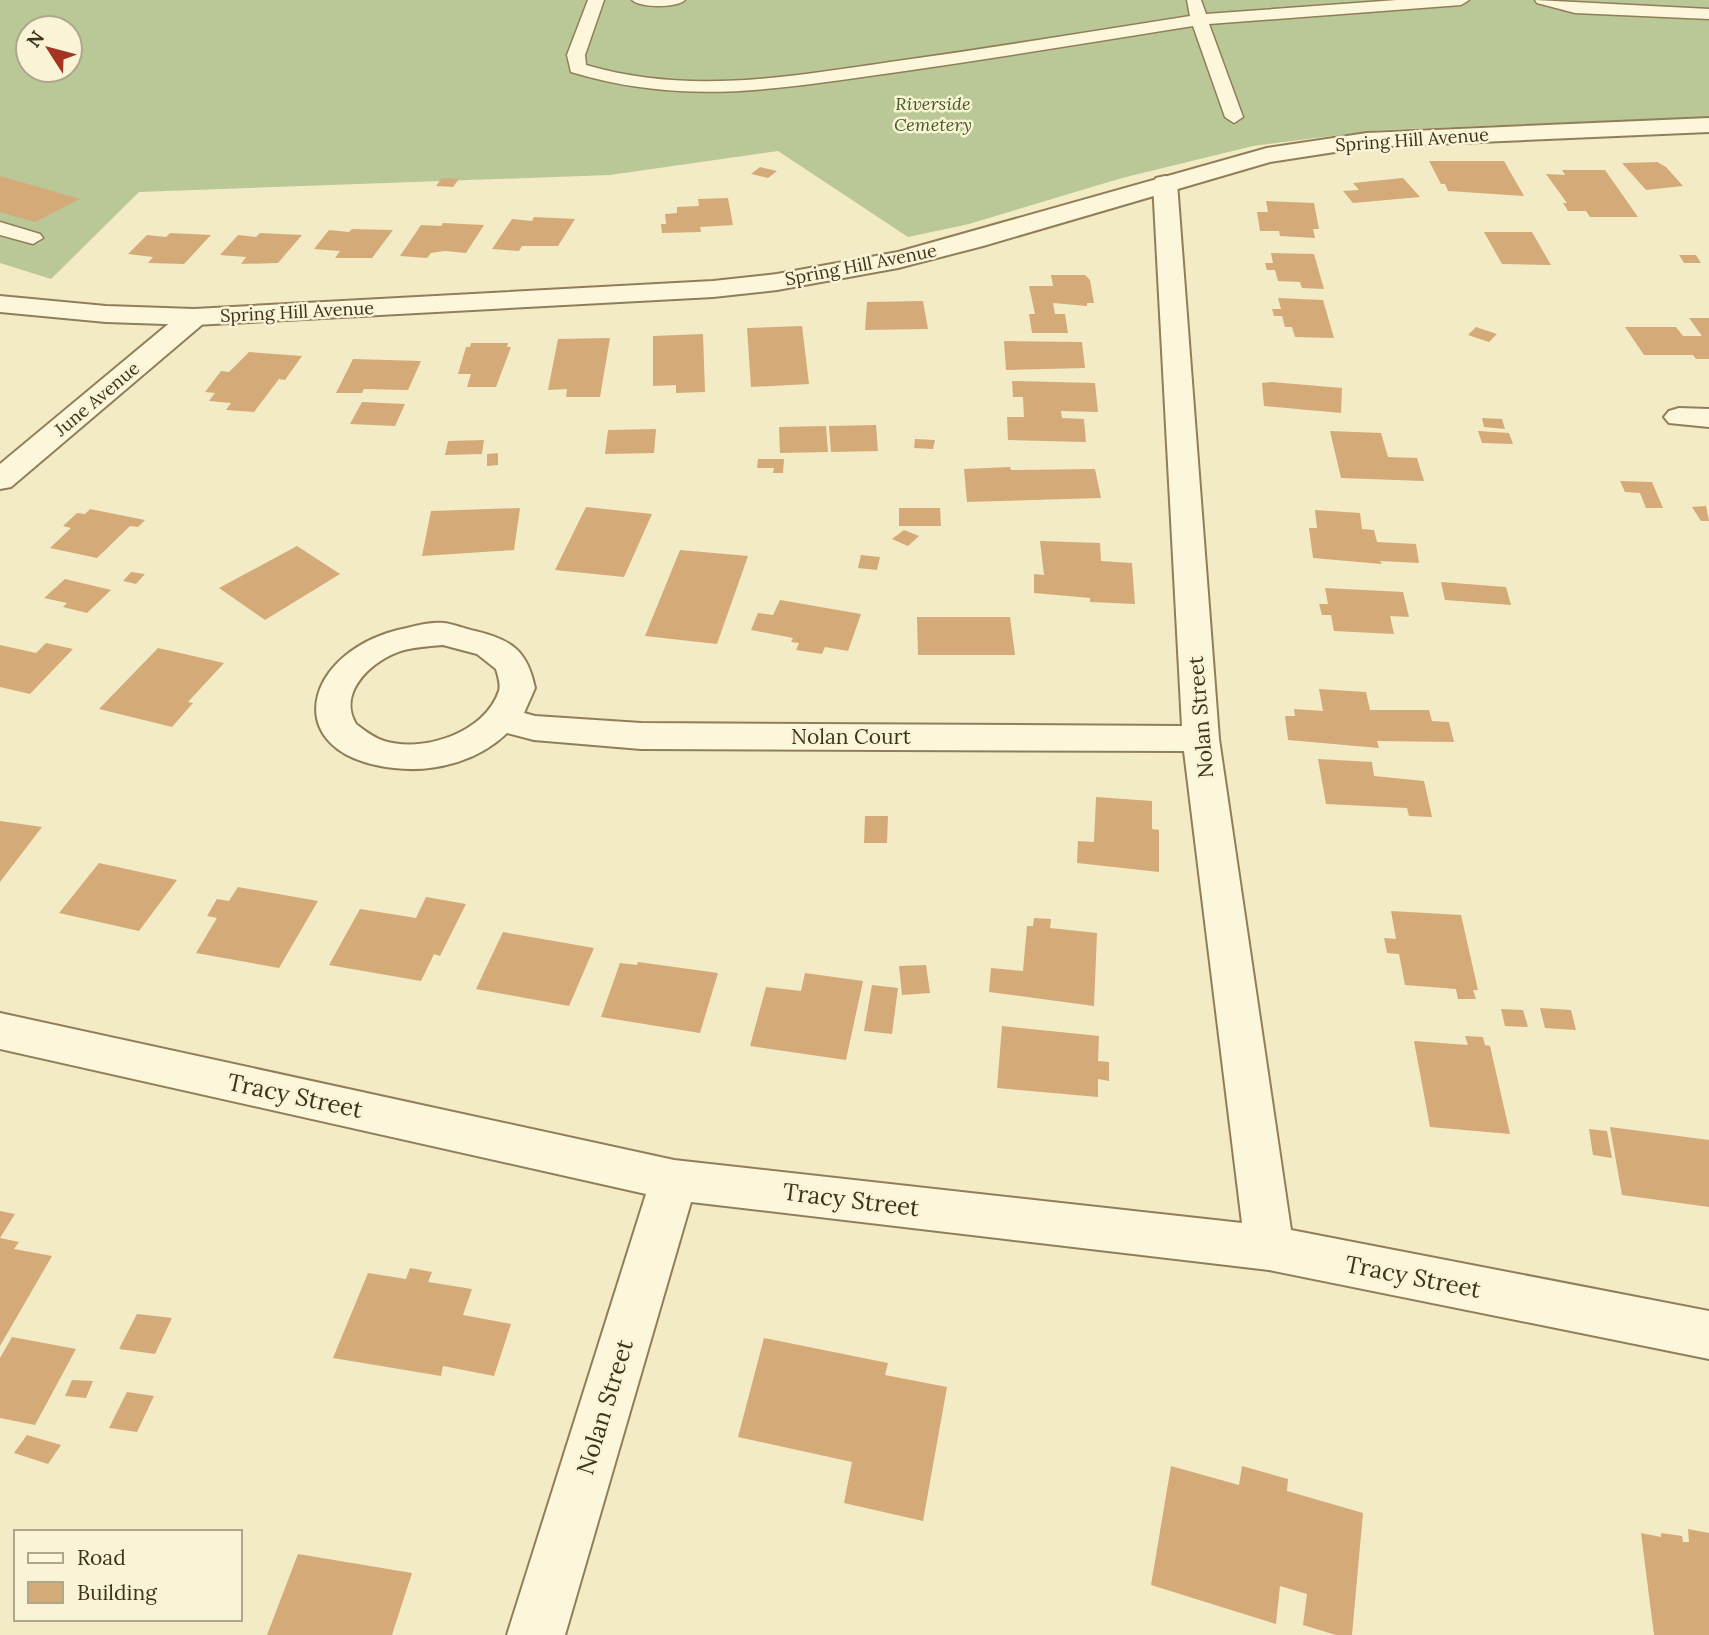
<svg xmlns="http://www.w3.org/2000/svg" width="1709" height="1635" font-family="Lora,serif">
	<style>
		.cemetery { fill: #bac797; fill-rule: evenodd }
		.building { fill: #d4ab78 }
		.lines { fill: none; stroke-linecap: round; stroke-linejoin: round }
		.service-casing { stroke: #907e59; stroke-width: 3 }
		.minor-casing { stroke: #907e59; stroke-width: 4 }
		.tertiary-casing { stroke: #907e59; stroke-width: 4 }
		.service { fill: #fcf7da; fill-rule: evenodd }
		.minor { fill: #fcf7da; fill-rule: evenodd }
		.tertiary { fill: #fcf7da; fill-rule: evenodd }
		.labels { text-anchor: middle; stroke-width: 5; stroke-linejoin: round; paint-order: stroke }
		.far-park-label { font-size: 18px; font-style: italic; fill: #465d23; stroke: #f9f4d6 }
		.far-street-label { font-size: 18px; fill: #3f331e; stroke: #f9f4d6 }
		.street-label { font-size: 21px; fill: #3f331e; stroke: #f9f4d6 }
		.near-street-label { font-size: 24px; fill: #3f331e; stroke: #f9f4d6 }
	</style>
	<rect width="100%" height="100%" fill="#f3ebc5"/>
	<path class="cemetery" d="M0,0H1709V117L1380,130L1253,146L1122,178L969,224L908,237L778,151L610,175L139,192L51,279L0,263ZM28,28H70V70H28Z"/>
	<g class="building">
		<path d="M1429,161H1504L1524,196L1448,191L1445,184H1441Z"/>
		<path d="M1657,162L1666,167L1683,186L1646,190L1622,163Z"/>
		<path d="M760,167L777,171L768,178L751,174Z"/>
		<path d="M1562,170H1605L1638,217H1590L1586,211H1568L1563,203H1567L1546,174L1565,175Z"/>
		<path d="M0,176L80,199L35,222L0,212Z"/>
		<path d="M442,178L459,179L453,187L436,186Z"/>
		<path d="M1403,178L1420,197L1353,203L1343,191L1359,190L1353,183Z"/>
		<path d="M728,198L733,225L700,227L701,232L662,233L661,224H666L665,214L677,213V207L699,206L698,199Z"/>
		<path d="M1266,201L1314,203L1319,229H1313L1315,238L1280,236L1279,231H1260L1257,212H1268Z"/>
		<path d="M534,217L575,219L558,246H522L519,251L492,249L512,219L532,221Z"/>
		<path d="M443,223L484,225L466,253L445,251L431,253L427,258L400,256L421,225L441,226Z"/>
		<path d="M352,229L393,230L372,258H335L340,251L314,249L329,230L349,232Z"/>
		<path d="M1484,232H1532L1551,265L1502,264Z"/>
		<path d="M170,233L211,235L184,264L148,263L153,257L128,254L147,235L166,237Z"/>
		<path d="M260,233L302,235L278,263L241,264L246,257L220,255L238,235L256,237Z"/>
		<path d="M1271,253L1314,254L1324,289L1302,288L1300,282L1278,281L1275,270H1267L1265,263H1273Z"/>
		<path d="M1679,255H1696L1701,263H1684Z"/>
		<path d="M1051,275H1085L1090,280L1094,303H1087V306L1053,303L1055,314H1065L1068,333H1032L1029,314H1035L1029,286H1053Z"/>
		<path d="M1278,298L1323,300L1334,338L1295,337L1292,327H1285L1282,316H1274L1272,309H1281Z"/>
		<path d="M923,301L928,329L865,330L867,302Z"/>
		<path d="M1689,318H1709V359H1696L1693,355H1644L1625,327H1676L1683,336H1702Z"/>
		<path d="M802,326L809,384L751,387L747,328Z"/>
		<path d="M1476,327L1497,334L1489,342L1468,335Z"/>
		<path d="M703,334L705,392L676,393V385L653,386V336Z"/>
		<path d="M610,338L600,397H566L567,389L548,390L558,339Z"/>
		<path d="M1004,341L1082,342L1085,368L1006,370Z"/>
		<path d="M471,343H508L507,347H511L496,387H467L471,374H458L466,347H470Z"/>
		<path d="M249,352L302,356L285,380L279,379L254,412L226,410L231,403L209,401L215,393L205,392L221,371L229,372Z"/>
		<path d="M353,359L421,361L408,390L364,389L362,393H336Z"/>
		<path d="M1012,381L1095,383L1098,412L1061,411L1062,418L1084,419L1086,442L1008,440L1007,417H1024L1023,397H1013Z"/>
		<path d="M1271,382L1342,388L1341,413L1264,406L1262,383Z"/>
		<path d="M362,402L405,404L395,426L350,424Z"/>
		<path d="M1482,418L1502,419L1505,429L1484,427Z"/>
		<path d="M876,425L878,451L831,452L829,426Z"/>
		<path d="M826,426L828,452L780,453L779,427Z"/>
		<path d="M656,429L654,453L605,454L608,430Z"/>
		<path d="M1330,431L1381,433L1388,457L1417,458L1424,481L1341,478Z"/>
		<path d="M1478,431L1509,433L1513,444L1482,443Z"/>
		<path d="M915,439L935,440L933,449L914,448Z"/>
		<path d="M484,440L482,454L445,455L448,441Z"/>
		<path d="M498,453V465L487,466V454Z"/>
		<path d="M758,459H784L783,473H773L774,468H757Z"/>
		<path d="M1010,467L1011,470L1095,469L1101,498L967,502L964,469Z"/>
		<path d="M1620,481L1652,482L1663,508H1646L1640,493L1625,492Z"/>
		<path d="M1706,506L1709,521H1701L1692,507Z"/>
		<path d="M586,507L652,514L624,577L555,570Z"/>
		<path d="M520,508L514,550L422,556L431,511Z"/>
		<path d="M899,508H940L941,526H899Z"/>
		<path d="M90,509L145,520L138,527L130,526L97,558L50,548L71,528L63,526L77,513L85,514Z"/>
		<path d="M1315,510L1360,513L1362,529L1374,530L1377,542L1416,544L1419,563L1380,561L1382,564L1313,558L1309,528H1317Z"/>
		<path d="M904,530L919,536L908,546L892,539Z"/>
		<path d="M1040,541L1100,543L1101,561L1132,563L1135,604L1090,602V598L1034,593V574L1044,575Z"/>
		<path d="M297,546L340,574L265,620L219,588Z"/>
		<path d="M680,550L748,556L717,644L645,636Z"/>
		<path d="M861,555L880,557L877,570L858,568Z"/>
		<path d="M131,572L145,574L136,584L123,581Z"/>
		<path d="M65,579L111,590L87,613L63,607L67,603L44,598Z"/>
		<path d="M1441,582L1506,587L1511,605L1445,600Z"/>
		<path d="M1325,588L1403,592L1409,617L1390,616L1394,634L1334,631L1331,615H1322L1319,604H1328Z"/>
		<path d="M780,600L861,614L848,651L825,647L822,654L796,650L799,643L791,642L793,638L751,630L758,613L773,615Z"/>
		<path d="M917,617H1010L1015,655H918Z"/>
		<path d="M46,643L73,649L30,694L0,687V645L36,653Z"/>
		<path d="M158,648L224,663L188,702L193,703L172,727L99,709Z"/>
		<path d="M1319,689L1366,692L1370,710H1429L1432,721L1449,722L1454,742L1377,741L1379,748L1288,740L1285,716H1295L1294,709L1323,711Z"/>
		<path d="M1318,759L1372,762L1374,776L1424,781L1432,817L1409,816L1407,808L1326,804Z"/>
		<path d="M1096,797L1152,801V829L1159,830V872L1077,863L1078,841L1094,842Z"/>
		<path d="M865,816H888L887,843H864Z"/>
		<path d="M0,821L42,827L0,882Z"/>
		<path d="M99,863L177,880L139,931L59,913Z"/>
		<path d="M238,887L318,901L279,968L196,953L217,918L207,916L217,899L229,901Z"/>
		<path d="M426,897L466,904L440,956L434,954L421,981L329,965L360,909L416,918Z"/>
		<path d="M1391,911L1461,915L1478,990H1473L1476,999H1458L1456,989L1405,985L1399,954L1387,953L1384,938L1396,939Z"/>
		<path d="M1034,918L1051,919L1050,928L1097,933L1094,1006L989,992L991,968L1023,971L1027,926H1033Z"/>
		<path d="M503,932L594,948L569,1006L476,989Z"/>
		<path d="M638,962L718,973L700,1033L601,1017L620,963L637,965Z"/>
		<path d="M926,965L930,993L902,995L899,966Z"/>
		<path d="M805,973L863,981L846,1060L750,1046L766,987L801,991Z"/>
		<path d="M872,985L898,988L892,1034L864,1031Z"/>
		<path d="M1540,1008L1571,1010L1576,1030L1545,1028Z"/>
		<path d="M1501,1009L1523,1010L1528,1027L1505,1026Z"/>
		<path d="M1002,1026L1099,1036L1098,1061L1109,1062V1081L1098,1079V1097L997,1088Z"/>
		<path d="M1465,1036L1483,1037L1485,1045L1490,1046L1510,1134L1430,1127L1414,1041L1468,1045Z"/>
		<path d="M1610,1127L1709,1140V1207L1622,1195Z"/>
		<path d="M1589,1129L1607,1131L1612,1158L1593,1155Z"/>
		<path d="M0,1211L15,1214L0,1238Z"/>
		<path d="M0,1238L19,1242L14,1249L52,1256L0,1346Z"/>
		<path d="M410,1268L432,1272L428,1282L472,1289L463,1315L511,1324L494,1376L443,1366L441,1376L333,1358L368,1273L406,1279Z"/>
		<path d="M137,1314L172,1318L155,1354L119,1349Z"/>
		<path d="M12,1337L76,1349L35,1425L0,1418V1358Z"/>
		<path d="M764,1338L888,1363L885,1375L947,1387L923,1521L844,1503L852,1462L738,1437Z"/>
		<path d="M72,1380L93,1381L86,1398L65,1396Z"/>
		<path d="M127,1392L154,1396L137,1432L109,1428Z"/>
		<path d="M27,1435L61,1445L48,1464L14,1453Z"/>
		<path d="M1171,1466L1239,1485L1242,1466L1288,1479L1287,1491L1363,1513L1352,1635H1336L1303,1625L1307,1594L1280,1586L1276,1624L1151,1585Z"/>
		<path d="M1688,1529L1709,1533V1635H1654L1641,1533L1661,1537V1533L1682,1536L1683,1542H1689Z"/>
		<path d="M298,1554L412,1573L392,1635H267Z"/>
	</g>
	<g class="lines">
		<g class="service-casing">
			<g id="service">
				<path d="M588,0H604L585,55L586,65C687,95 788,77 890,62C990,48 1090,32 1190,16L1187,0H1201L1206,14L1397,0H1469L1461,5L1209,24L1243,117L1234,123L1225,117L1193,26C1094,42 996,58 898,72C781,88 687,107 571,72L567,55Z"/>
				<path d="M632,0H685C676,8 641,8 632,0Z"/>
				<path d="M1535,0L1709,9V19L1575,13L1537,3Z"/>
				<path d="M0,222L40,234L43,238L33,244L0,235Z"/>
			</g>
		</g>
		<g class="minor-casing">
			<g id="minor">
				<path d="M1165,176L1174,178L1177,183L1219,739L1291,1230L1709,1311V1359L1269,1270L691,1202L565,1635H507L646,1194L0,1049V1013L674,1160L1242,1223L1184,751L641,749L534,740L507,733C478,761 434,773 394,768C275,755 303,648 407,628C418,625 433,622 444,623C454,624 465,629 475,631C512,640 527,650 535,688L524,713L535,716L641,723L1182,726L1153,183L1156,178ZM443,645L477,654L496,669C498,676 501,684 499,691C485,733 423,753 384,741C373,737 365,731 356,724C336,691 375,658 404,650C417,647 430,646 443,645Z"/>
				<path d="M194,309L204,311L208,317L204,323L11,487L0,489V464L184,311Z"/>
				<path d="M1679,408L1709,409V427L1669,423L1664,417L1669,411Z"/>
			</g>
		</g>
		<g class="tertiary-casing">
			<path id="tertiary" d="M1709,118V132L1367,147L1270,162L983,246L898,268L777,290L713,297L194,325L106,322L0,312V296L106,306L194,309L713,281L777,274L898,252L1267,148L1367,133Z"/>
		</g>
		<use href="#service" class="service"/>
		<use href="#minor" class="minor"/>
		<use href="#tertiary" class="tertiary"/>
	</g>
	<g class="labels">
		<g class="far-park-label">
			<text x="933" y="110">Riverside<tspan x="933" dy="21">Cemetery</tspan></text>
		</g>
		<g class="far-street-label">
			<text transform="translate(1412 140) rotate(-4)" y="6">Spring Hill Avenue</text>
			<text transform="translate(861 265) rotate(-11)" y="6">Spring Hill Avenue</text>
			<text transform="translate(297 312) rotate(-3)" y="6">Spring Hill Avenue</text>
			<text transform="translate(97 399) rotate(-40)" y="6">June Avenue</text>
		</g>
		<g class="street-label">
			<text transform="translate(1201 717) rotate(-95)" y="7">Nolan Street</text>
			<text x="851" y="744">Nolan Court</text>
		</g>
		<g class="near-street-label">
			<text transform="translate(295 1096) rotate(12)" y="8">Tracy Street</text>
			<text transform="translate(851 1200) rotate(7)" y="8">Tracy Street</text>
			<text transform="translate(1413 1277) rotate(11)" y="8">Tracy Street</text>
			<text transform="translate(605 1407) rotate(-73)" y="8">Nolan Street</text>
		</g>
	</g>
	<rect x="14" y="1530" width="228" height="91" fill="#f9f4d6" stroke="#afa78c" stroke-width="2"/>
	<rect x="28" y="1553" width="35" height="10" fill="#fcf7da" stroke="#afa78c" stroke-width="2"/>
	<text x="77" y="1565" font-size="21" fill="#3f331e">Road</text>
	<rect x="28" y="1582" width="35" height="21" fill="#d4ab78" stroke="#afa78c" stroke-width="2"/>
	<text x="77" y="1600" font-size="21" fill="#3f331e">Building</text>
	<g transform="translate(49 49) rotate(306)"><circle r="33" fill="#f9f4d6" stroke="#afa78c" stroke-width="2"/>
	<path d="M0-5L12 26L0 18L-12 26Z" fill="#a53422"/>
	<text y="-10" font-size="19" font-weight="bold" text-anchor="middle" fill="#3f331e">N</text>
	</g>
</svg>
